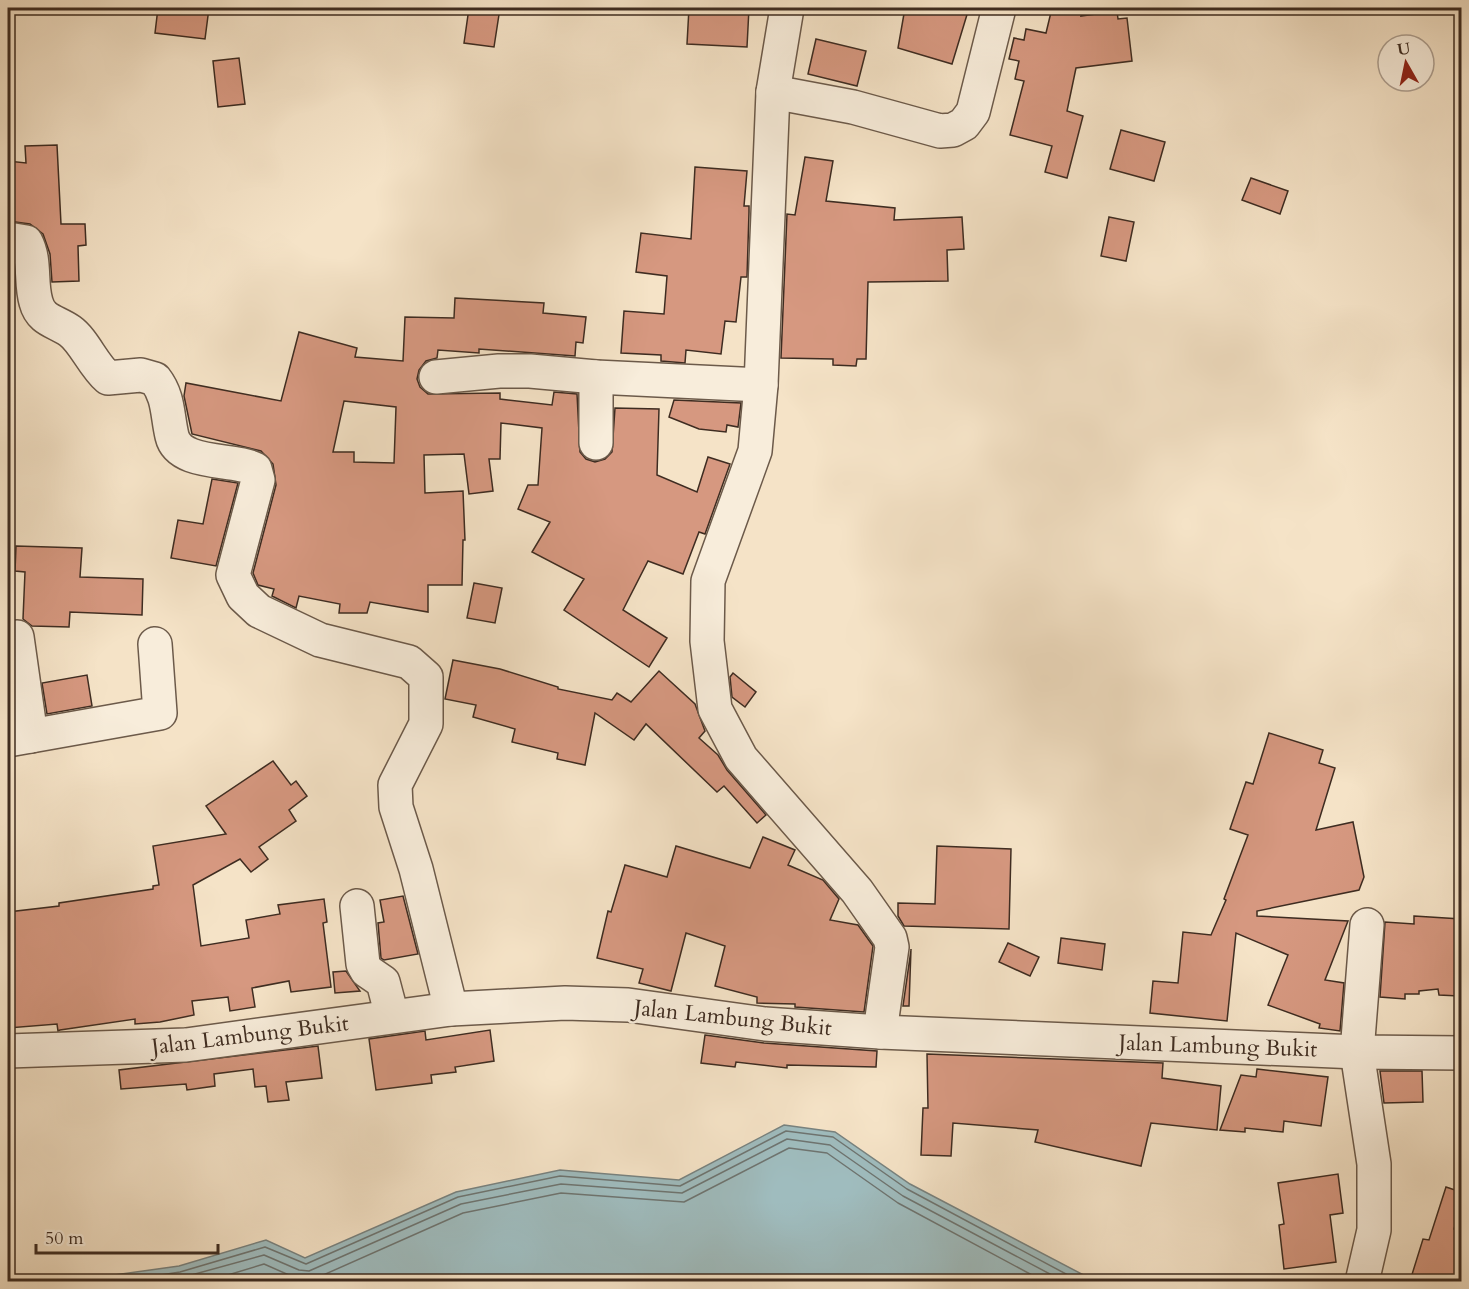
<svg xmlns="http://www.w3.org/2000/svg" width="1469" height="1289" font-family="Cardo,serif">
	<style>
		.water { fill: #9fbcbe; stroke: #78827f; stroke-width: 1.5 }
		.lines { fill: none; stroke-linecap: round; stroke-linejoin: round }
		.shore { stroke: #6e7470; stroke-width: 1.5 }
		.building { fill: #d69880; stroke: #3e2c21; stroke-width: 1.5; fill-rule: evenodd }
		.minor-casing { stroke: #6c5a4a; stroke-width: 36 }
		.minor { stroke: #f8eddb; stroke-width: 33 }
		.labels { text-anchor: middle; stroke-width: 5; stroke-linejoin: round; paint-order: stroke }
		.street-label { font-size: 22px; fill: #3e2c21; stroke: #f8eddb }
	</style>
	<rect width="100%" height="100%" fill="#f5e3c7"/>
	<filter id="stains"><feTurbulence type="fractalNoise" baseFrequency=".00333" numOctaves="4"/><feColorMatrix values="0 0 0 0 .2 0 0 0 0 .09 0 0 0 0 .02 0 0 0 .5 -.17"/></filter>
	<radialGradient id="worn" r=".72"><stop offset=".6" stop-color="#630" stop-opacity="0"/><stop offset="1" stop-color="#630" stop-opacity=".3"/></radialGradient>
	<path class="water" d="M784,1125L835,1132L910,1184L1095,1281H71L179,1266L266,1240L305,1258L456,1192L560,1170L679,1180Z"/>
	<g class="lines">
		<g class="shore">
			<path d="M115,1282L180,1272L265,1247L306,1264L458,1197L560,1176L680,1186L786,1131L833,1137L907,1189L1081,1282"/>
			<path d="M166,1282L264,1255L299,1270L309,1271L461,1204L561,1184L682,1193L787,1139L830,1145L903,1196L1065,1282"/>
			<path d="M205,1282L264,1264L298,1279L312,1280L463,1213L561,1193L684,1202L789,1148L827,1153L898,1203L1045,1282"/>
		</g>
	</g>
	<g class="building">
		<path d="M158,8H209L205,39L155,33Z"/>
		<path d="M469,8H500L494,47L464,43Z"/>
		<path d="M689,8H749L747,47L687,44Z"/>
		<path d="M905,8H969L952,64L898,48Z"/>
		<path d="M1052,8H1083L1081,16L1117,11L1118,19L1127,18L1132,61L1076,68L1067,111L1083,116L1067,178L1045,172L1052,146L1010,135L1024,81L1015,79L1019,61L1009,59L1014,38L1024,40L1026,29L1046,33Z"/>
		<path d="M816,39L866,51L857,86L808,74Z"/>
		<path d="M239,58L245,104L218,107L213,61Z"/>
		<path d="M1121,130L1165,142L1154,181L1110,169Z"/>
		<path d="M57,145L61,224H85L86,245L78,246L79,281L52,282L50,254L43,234L30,224L8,221V161L26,163L25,146Z"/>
		<path d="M805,157L833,161L826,201L895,208L894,220L962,217L964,249L947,250L948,281L868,282L866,359H857L856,366L833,365V359L781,358L787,214L795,215Z"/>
		<path d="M695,167L747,171L744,206H749V212L747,277H741L736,322L725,321L721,354L686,350L685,363L661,361V355L621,353L624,311L664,314L667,276L636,272L641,233L691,239Z"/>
		<path d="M1251,178L1288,191L1280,214L1242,200Z"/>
		<path d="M1109,217L1134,222L1126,261L1101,256Z"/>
		<path d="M455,298L544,303L543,313L586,317L583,343L576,342L575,356L479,349V353L438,350L437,358L426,361L419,370L417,379L420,387L428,394L500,393V399L552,405L554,392L577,394L580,452L586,459L595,462L605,459L612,452L615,408L659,409L657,475L697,492L708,457L730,464L705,534L699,532L683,574L648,561L623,610L667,638L649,667L564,610L584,579L532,552L550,522L518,509L528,485H538L542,428L501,423L500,459H489L493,491L469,494L464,454L424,455L425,493L463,491L465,540H463L462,585H428V612L370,602L367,613H339L340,604L299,596L296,608L272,596L274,589L258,585L253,573L276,485L273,464L261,451L192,434L184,396L186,383L281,401L299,332L357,348L355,357L403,361L405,317L454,318ZM344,401L396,407L394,463L354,462V452H333Z"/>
		<path d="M674,400L741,403L738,427L727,425L726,432L699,429L669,417Z"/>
		<path d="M212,479L238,483L216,566L171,558L178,520L203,524Z"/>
		<path d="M16,546L82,548L80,577L143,579L142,615L70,612L69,627L32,626L23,619L25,572L15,571Z"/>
		<path d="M474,583L502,588L495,623L467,618Z"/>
		<path d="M453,660L500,669L558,687V689L612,700L617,693L631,702L659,671L695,704L705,731L699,738L718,755L727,770L766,815L757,823L724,786L717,792L646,724L634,740L595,713L585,765L557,759L558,753L512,742L515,729L473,717L476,705L445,699Z"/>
		<path d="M733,673L756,692L745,707L732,697L730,677Z"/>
		<path d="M87,675L92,706L47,714L42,683Z"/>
		<path d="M1269,733L1323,750L1319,763L1335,768L1316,830L1353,822L1364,877L1359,890L1257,911V916L1348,921L1325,980L1344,983L1340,1031L1319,1028L1320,1024L1268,1005L1288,955L1236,933L1227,1021L1150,1013L1153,981L1178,983L1183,932L1211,935L1226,900L1224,899L1248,835L1230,829L1246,782L1253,784Z"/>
		<path d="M273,761L291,785L296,781L307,796L289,810L296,821L259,847L268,859L251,872L240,859L193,885L201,946L249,938L246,920L280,914L278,905L324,899L327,922L323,923L331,987L291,992L289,981L252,988L255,1007L230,1011L228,997L192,1001L194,1015L160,1022L135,1024V1019L60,1030L58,1031L57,1024L8,1028V912L59,906V903L153,889V886L159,885L153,846L226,834L206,806Z"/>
		<path d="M763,837L795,850L788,865L823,880L839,899L830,920L858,925L873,946L864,1012L795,1007V1004L757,1003V997L715,986L725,946L686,933L671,991L639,983L643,969L597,958L608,911L611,912L625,865L667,877L676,846L750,868Z"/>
		<path d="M937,846L1011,849L1009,929L904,926L898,916V903L935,904Z"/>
		<path d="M403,896L418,954L384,960L381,958L378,923L384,922L380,900Z"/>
		<path d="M1414,916L1461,919L1459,996L1439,995L1438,989L1419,991V994H1405V999L1380,997L1385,922L1414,924Z"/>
		<path d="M1061,938L1105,944L1102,970L1058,963Z"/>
		<path d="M1008,943L1039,957L1030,976L999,962Z"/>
		<path d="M911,949L909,1006H903L911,950Z"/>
		<path d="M346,971L360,991L335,993L333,972Z"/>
		<path d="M490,1030L494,1061L455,1067L456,1072L431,1075L432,1083L376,1090L369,1039L425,1031L426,1040Z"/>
		<path d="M705,1035L764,1043L877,1051L876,1067L787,1065V1068L736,1062L735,1067L701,1063Z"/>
		<path d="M318,1046L322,1078L286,1082L289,1100L268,1102L266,1086L255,1087L253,1069L214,1074L215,1086L187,1090L186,1084L121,1089L119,1070Z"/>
		<path d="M927,1054L1163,1063L1162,1078L1221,1086L1217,1130L1151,1123L1141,1166L1035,1142L1038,1130L953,1123L951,1156L921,1155L923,1108H928Z"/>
		<path d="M1257,1069L1328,1077L1321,1126L1284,1121L1283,1132L1245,1128V1132L1220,1130L1241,1075L1256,1077Z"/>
		<path d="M1380,1071H1422L1423,1102L1384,1103Z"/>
		<path d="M1338,1174L1343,1213L1330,1215L1336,1262L1284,1269L1279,1225L1284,1224L1278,1183Z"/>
		<path d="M1446,1187L1461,1192V1205L1454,1229L1461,1231V1281H1410L1423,1239L1429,1240Z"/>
	</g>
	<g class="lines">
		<g class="minor-casing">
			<g id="minor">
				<path d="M787,8L773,92L761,385L755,451L708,581L707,641L715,709L741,758L857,891L890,938L892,947L880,1032"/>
				<path d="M773,92L853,107L940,131L953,130L964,124L973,112L999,8"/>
				<path d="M8,239L26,242C36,261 30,282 36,302C41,321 56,321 70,331C84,341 93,365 108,378L141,375L155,379C169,397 167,415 172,436C179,466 234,458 255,469L258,480L233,575L243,596L259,611L320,640L409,662L426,677V724L395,785L396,807L416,869L451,1009"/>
				<path d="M436,377L499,371H530L596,377L761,385"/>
				<path d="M596,443V377"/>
				<path d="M17,637L31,736"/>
				<path d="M8,740L160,713L155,644"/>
				<path d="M357,906L363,964L367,971L383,982L392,1016"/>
				<path d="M8,1051L186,1045L451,1009L565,1003L628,1005L765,1024L880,1032L1357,1052L1462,1053"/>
				<path d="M1362,1282L1374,1230V1164L1357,1052L1367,925"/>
			</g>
		</g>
		<use href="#minor" class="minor"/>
	</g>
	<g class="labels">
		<g class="street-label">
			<text transform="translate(733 1017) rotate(6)" y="8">Jalan Lambung Bukit</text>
			<text transform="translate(250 1034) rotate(-7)" y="8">Jalan Lambung Bukit</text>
			<text transform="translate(1218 1045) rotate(2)" y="8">Jalan Lambung Bukit</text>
		</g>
	</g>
	<rect width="1469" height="1289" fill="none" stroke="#f5e3c7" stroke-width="30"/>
	<rect x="9" y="9" width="1451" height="1271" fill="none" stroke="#3e2c21" stroke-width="3"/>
	<rect x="15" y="15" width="1439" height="1259" fill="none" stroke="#3e2c21" stroke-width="1.5"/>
	<g transform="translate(1406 63) rotate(351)"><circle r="28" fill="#f8eddb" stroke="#aea091" stroke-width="1.5"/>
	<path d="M0-4.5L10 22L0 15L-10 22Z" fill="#8f2418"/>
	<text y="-9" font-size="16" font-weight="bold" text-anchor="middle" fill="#3e2c21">U</text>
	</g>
	<path d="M36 1244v9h182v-9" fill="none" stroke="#3e2c21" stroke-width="3"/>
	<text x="45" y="1244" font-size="18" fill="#3e2c21" stroke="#f8eddb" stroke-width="4.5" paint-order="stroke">50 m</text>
	<rect width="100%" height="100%" filter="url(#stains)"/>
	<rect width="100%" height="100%" fill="url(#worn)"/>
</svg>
